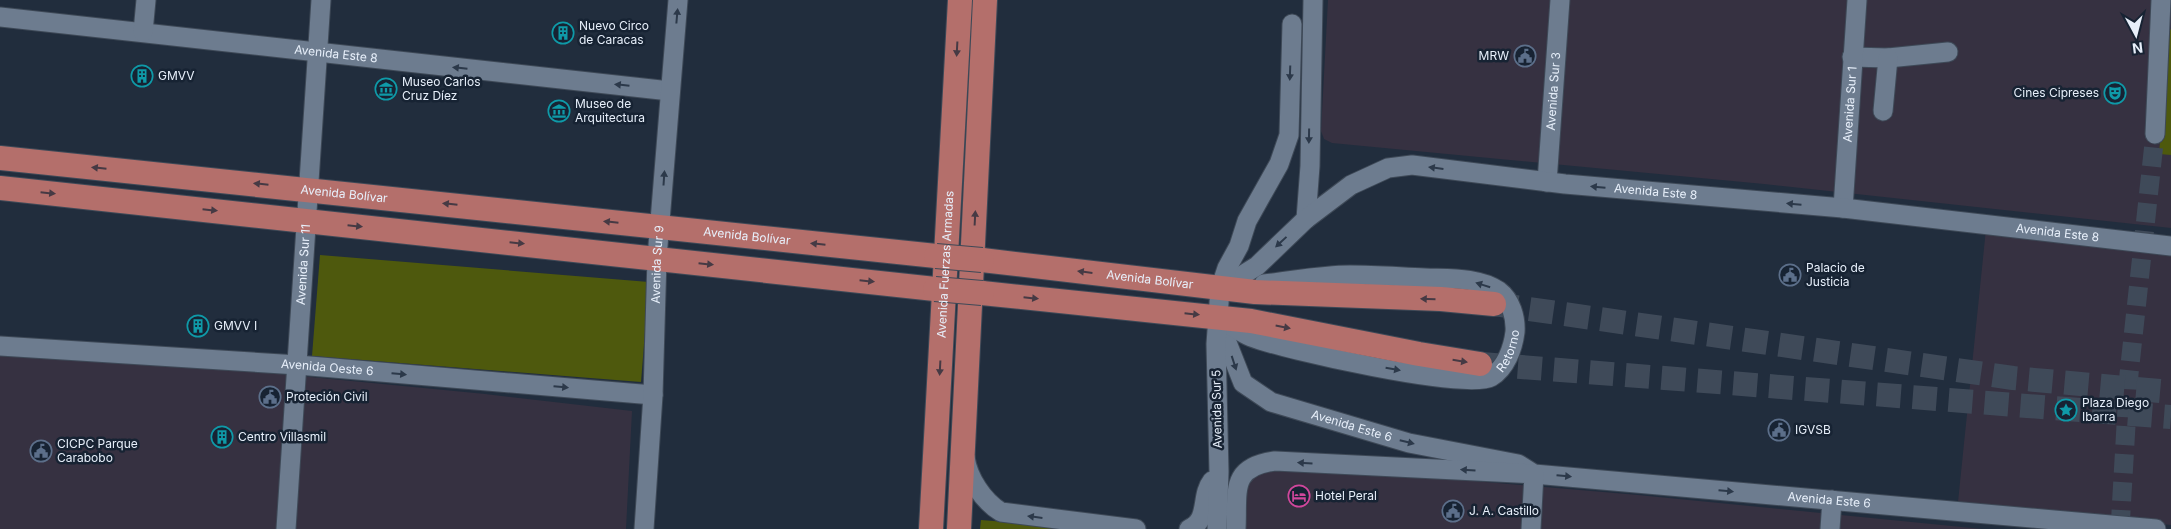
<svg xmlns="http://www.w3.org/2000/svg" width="2171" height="529" font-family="Inter,sans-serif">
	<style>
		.commercial { fill: #363141 }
		.green { fill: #4e590d }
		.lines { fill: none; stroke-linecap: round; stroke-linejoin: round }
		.minor-tunnel { stroke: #3f4a59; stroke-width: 19; stroke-dasharray: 19 9; stroke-linecap: butt }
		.major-tunnel { stroke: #3f4a59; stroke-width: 24; stroke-dasharray: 24 12; stroke-linecap: butt }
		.minor-casing { stroke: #3e4957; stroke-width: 21 }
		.major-casing { stroke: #3e4957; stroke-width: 26 }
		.minor { stroke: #6d7c8f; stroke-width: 19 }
		.major { stroke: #b46f6b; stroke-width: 24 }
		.major-bridge-casing { stroke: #3e4957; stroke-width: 26; stroke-linecap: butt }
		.major-bridge { stroke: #b46f6b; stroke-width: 24 }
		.oneway { fill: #2c394a }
		.oneway2 { fill: #463a44 }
		.labels { text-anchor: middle; stroke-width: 5; stroke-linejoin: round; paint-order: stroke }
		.poi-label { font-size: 12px; fill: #e7effa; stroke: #172333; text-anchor: start }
		.street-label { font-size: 12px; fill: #e7effa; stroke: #172333 }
	</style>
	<rect width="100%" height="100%" fill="#212d3d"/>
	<g class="commercial">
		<path d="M1328,0H2171V228L1764,184L1332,143L1324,139L1321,131Z"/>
		<path d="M1986,229L2171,249V525L1958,502Z"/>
		<path d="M0,347L485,394L632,411L626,529H0Z"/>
		<path d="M1288,465L1638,495L1982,529H1243L1247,480L1251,475Z"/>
	</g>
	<g class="green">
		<path d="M2170,29L2171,30V155L2159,154Z"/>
		<path d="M320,255L649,282L641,382L312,356Z"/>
		<path d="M981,520L1089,529H980Z"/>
	</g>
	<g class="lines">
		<path class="minor-tunnel" d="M2120,529L2129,374L2155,134"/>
		<g class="major-tunnel">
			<path d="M1494,304L2013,378L2171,392"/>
			<path d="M1482,364L2171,417"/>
		</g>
		<g class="minor-casing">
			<g id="minor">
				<path id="s1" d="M0,17L670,91"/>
				<path d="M143,32L146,0"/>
				<path d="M1852,57L1888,58L1948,52"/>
				<path d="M1883,111L1888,58"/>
				<path d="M2155,134L2161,0"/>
				<path id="s2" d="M1547,182L1560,0"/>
				<path id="s3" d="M1843,208L1857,0"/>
				<path d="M1306,219L1310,166L1313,0"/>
				<path id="s4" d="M1220,289L1257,266L1306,219L1351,185L1388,168L1412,165L1565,184L1843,208L2171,246"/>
				<path id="s5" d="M1217,317L1243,383L1271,402L1409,443L1518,464L1534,474L2156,529"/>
				<path id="s6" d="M1221,320C1231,325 1241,333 1251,337C1282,349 1467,391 1491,377C1506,368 1513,348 1515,332C1516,318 1511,300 1499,291C1478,277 1449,279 1425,278C1400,277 1375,275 1350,275C1321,275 1292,281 1264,284"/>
				<path id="s7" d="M0,346L298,365L653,395"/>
				<path d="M965,457C968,478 983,501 1001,512L1136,529"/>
				<path id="s8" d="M286,529L321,0"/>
				<path id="s9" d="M644,529L653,395L657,258L678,0"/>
				<path d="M1189,529C1210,520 1200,496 1212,481"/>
				<path d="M1217,529L1219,472L1216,344L1220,289L1227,268L1239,246L1247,221L1279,164L1289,135L1292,24"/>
				<path d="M1236,529C1238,492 1229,467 1275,461L1534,474L1531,529"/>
				<path d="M1830,529L1832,500"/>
			</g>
		</g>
		<g class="major-casing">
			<g id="major">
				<path id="s10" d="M0,158L936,256"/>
				<path d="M0,188L935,289"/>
				<path id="s11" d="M982,260L1255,292L1441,299L1494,304"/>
				<path d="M982,293L1251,321L1419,354L1480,364"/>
				<path id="s12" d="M931,529L960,0"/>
				<path d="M959,529L985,0"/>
			</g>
		</g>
		<use href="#minor" class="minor"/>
		<use href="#major" class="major"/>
		<g class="major-bridge-casing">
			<g id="major-bridge">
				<path d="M936,256L982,260"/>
				<path d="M935,289L982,293"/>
			</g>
		</g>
		<use href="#major-bridge" class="major-bridge"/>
	</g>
	<defs><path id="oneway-solid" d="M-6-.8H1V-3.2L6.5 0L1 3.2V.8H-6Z" transform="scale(1.25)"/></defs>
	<g class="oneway">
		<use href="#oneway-solid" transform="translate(677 16) rotate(-85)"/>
		<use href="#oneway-solid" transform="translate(460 68) rotate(-174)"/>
		<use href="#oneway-solid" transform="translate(1290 73) rotate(92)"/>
		<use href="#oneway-solid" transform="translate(622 85) rotate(-174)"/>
		<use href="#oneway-solid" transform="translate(1309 136) rotate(91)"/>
		<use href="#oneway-solid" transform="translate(1436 168) rotate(-173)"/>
		<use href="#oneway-solid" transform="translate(664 178) rotate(-86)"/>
		<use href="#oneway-solid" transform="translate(1598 187) rotate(-175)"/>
		<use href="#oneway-solid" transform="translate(1794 204) rotate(-175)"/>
		<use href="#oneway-solid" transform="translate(1281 242) rotate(137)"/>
		<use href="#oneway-solid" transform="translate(1483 285) rotate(-163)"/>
		<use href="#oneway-solid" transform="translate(1234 363) rotate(72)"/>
		<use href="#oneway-solid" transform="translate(1393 369) rotate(10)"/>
		<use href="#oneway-solid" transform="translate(399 374) rotate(5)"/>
		<use href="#oneway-solid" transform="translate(561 387) rotate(5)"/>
		<use href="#oneway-solid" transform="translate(1407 442) rotate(14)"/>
		<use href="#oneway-solid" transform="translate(1305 463) rotate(-177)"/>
		<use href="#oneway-solid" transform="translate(1468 470) rotate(-177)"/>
		<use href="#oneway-solid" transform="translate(1564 476) rotate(5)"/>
		<use href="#oneway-solid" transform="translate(1726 491) rotate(5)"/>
		<use href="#oneway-solid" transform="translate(1035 517) rotate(-173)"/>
	</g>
	<g class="oneway2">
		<use href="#oneway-solid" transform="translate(957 49) rotate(93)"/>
		<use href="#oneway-solid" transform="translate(99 168) rotate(-174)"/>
		<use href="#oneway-solid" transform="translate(261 184) rotate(-174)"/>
		<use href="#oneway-solid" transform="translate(48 193) rotate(6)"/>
		<use href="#oneway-solid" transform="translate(450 204) rotate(-174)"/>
		<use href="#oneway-solid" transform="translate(210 210) rotate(6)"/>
		<use href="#oneway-solid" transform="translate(975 218) rotate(-87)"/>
		<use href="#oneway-solid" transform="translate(611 222) rotate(-174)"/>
		<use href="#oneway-solid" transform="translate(355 226) rotate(6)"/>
		<use href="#oneway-solid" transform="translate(517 243) rotate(6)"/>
		<use href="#oneway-solid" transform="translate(818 244) rotate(-174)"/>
		<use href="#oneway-solid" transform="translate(706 264) rotate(6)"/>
		<use href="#oneway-solid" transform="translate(1085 272) rotate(-173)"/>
		<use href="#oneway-solid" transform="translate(867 281) rotate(6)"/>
		<use href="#oneway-solid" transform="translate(1031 298) rotate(6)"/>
		<use href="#oneway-solid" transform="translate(1428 299) rotate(-178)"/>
		<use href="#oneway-solid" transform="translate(1192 314) rotate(6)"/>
		<use href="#oneway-solid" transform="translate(1283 327) rotate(11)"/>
		<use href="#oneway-solid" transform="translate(1460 361) rotate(9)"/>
		<use href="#oneway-solid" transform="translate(940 368) rotate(93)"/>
	</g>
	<defs>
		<g id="building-ring" transform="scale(1.125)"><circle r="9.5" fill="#172333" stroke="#0f9aa8" stroke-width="1.5"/><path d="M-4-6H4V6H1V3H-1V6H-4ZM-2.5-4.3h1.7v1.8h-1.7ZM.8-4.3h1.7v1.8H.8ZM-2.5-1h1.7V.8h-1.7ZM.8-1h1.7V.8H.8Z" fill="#0f9aa8"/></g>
		<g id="civic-ring" transform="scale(1.125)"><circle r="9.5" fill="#172333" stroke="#5c6f8a" stroke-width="1.5"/><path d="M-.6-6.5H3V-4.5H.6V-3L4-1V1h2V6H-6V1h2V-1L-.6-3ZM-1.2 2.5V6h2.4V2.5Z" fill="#5c6f8a"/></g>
		<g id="museum-ring" transform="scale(1.125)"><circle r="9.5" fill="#172333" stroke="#0f9aa8" stroke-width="1.5"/><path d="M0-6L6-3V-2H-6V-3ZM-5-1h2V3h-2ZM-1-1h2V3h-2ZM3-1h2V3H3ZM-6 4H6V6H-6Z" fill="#0f9aa8"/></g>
		<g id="theatre-ring" transform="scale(1.125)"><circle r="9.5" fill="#172333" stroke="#0f9aa8" stroke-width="1.5"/><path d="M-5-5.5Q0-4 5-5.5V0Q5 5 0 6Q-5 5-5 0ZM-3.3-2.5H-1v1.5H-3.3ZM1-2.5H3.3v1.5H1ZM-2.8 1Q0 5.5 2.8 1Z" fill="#0f9aa8"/></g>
		<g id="sight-ring" transform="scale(1.125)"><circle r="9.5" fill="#172333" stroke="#0f9aa8" stroke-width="1.5"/><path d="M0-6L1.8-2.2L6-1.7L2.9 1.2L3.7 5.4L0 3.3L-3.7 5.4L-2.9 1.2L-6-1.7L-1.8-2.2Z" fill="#0f9aa8"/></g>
		<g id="hotel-ring" transform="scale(1.125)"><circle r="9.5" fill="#172333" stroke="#d1479c" stroke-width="1.5"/><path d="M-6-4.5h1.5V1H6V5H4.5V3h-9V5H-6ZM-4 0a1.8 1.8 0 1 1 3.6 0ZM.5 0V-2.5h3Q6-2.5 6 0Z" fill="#d1479c"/></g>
	</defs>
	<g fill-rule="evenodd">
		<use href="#building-ring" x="563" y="33"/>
		<use href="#civic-ring" x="1525" y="56"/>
		<use href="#building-ring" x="142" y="76"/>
		<use href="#museum-ring" x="386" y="89"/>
		<use href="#theatre-ring" x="2115" y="93"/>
		<use href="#museum-ring" x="559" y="111"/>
		<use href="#civic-ring" x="1790" y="275"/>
		<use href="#building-ring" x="198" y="326"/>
		<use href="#civic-ring" x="270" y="397"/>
		<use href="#sight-ring" x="2066" y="410"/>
		<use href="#civic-ring" x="1779" y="430"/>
		<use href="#building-ring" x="222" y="437"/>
		<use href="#civic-ring" x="41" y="451"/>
		<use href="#hotel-ring" x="1299" y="496"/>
		<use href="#civic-ring" x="1453" y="511"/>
	</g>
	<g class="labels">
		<g class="poi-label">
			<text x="579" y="30">Nuevo Circo<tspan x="579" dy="14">de Caracas</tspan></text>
			<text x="1509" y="60" text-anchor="end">MRW</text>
			<text x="158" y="80">GMVV</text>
			<text x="402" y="86">Museo Carlos<tspan x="402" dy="14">Cruz Díez</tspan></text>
			<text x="2099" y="97" text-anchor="end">Cines Cipreses</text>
			<text x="575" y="108">Museo de<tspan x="575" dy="14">Arquitectura</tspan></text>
			<text x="1806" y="272">Palacio de<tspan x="1806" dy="14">Justicia</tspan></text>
			<text x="214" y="330">GMVV I</text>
			<text x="286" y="401">Proteción Civil</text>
			<text x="2082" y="407">Plaza Diego<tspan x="2082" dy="14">Ibarra</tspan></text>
			<text x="1795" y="434">IGVSB</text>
			<text x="238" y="441">Centro Villasmil</text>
			<text x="57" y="448">CICPC Parque<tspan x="57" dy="14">Carabobo</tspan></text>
			<text x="1315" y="500">Hotel Peral</text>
			<text x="1469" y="515">J. A. Castillo</text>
		</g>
		<g class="street-label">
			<text dy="4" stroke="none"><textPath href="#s1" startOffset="338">Avenida Este 8</textPath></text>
			<text dy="4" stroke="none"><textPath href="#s2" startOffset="91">Avenida Sur 3</textPath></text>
			<text dy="4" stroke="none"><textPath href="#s3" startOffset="104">Avenida Sur 1</textPath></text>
			<text dy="4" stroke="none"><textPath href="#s4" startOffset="478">Avenida Este 8</textPath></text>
			<text dy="4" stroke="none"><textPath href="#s10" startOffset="346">Avenida Bolívar</textPath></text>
			<text dy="4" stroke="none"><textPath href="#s4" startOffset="882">Avenida Este 8</textPath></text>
			<text dy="4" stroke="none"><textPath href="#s10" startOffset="751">Avenida Bolívar</textPath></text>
			<text dy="4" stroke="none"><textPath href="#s9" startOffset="265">Avenida Sur 9</textPath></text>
			<text dy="4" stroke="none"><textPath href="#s8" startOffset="265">Avenida Sur 11</textPath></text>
			<text dy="4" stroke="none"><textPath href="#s12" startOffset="265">Avenida Fuerzas Armadas</textPath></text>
			<text dy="4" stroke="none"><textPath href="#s11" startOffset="169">Avenida Bolívar</textPath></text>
			<text dy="4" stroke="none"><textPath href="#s6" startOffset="312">Retorno</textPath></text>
			<text dy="4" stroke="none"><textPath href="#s7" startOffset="328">Avenida Oeste 6</textPath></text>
			<text transform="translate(1217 409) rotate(-91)" y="4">Avenida Sur 5</text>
			<text dy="4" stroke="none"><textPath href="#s5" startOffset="189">Avenida Este 6</textPath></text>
			<text dy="4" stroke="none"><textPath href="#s5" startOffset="675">Avenida Este 6</textPath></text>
		</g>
	</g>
	<g transform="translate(2136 35) rotate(173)" stroke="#172333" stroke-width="4" paint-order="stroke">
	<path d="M0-4L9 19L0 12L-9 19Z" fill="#e7effa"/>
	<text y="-8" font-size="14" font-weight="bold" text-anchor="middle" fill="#e7effa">N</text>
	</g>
</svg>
